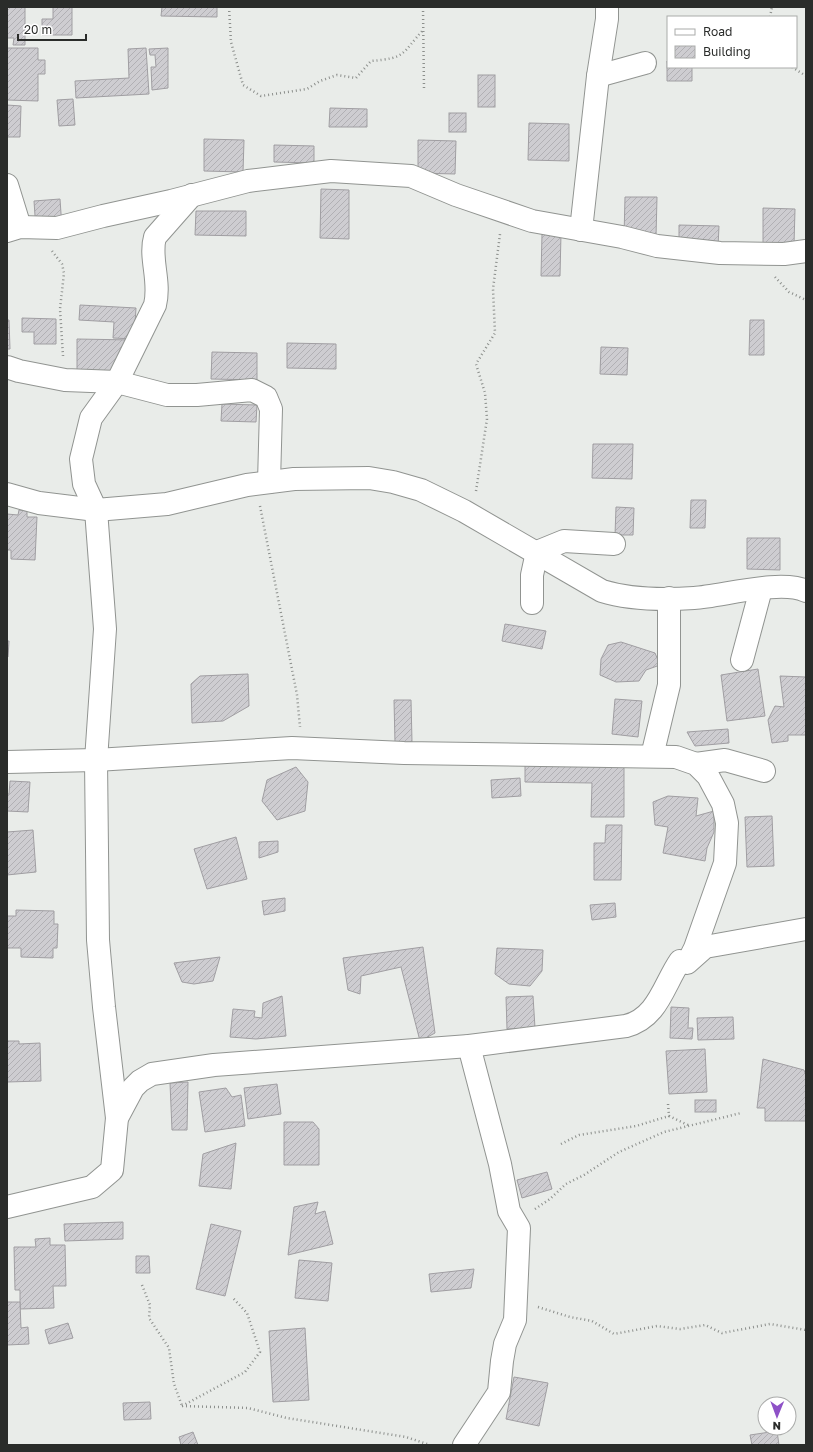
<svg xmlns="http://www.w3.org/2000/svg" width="813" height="1452" font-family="'Golos Text',sans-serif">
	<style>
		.building { fill: url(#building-hatch); stroke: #a09ea2 }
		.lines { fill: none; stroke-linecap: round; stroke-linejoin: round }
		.minor-casing { stroke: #919491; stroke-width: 24 }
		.path { stroke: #8c8f8c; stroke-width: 2.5; stroke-dasharray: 1 3; stroke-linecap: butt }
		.minor { stroke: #fff; stroke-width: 22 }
	</style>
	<defs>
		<pattern id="building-hatch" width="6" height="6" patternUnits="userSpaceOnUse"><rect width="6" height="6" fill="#cecdd1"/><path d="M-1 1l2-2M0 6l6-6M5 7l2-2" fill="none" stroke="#b1b0b4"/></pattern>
	</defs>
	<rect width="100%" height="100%" fill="#e9ece9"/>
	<g class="building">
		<path d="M7,7H25V45H13L14,38H7Z"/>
		<path d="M53,7H72V35H42V19H53Z"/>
		<path d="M162,7H217V17L161,16Z"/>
		<path d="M7,48H38V60H45V74H38V101L7,100Z"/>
		<path d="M146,48L149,94L76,98L75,81L129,78L128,49Z"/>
		<path d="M168,48V88L152,90L151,67H156L155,55H150L149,49Z"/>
		<path d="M667,61L668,67H692V81H667Z"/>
		<rect x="478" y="75" width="17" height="32"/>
		<path d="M73,99L75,125L59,126L57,100Z"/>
		<path d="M7,105L21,106L20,137H7Z"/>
		<path d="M330,108L367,109V127H329Z"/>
		<rect x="449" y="113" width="17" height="19"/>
		<path d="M529,123L569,124V161L528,160Z"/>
		<path d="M204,139L244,140L243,172L204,171Z"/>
		<path d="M418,140L456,141L455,174L418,173Z"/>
		<path d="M274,145L314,146V163L274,162Z"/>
		<path d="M321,189L349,190V239L320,238Z"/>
		<path d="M625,197H657L656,237H624Z"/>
		<path d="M60,199L62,228L36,230L34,201Z"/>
		<path d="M763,208L795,209L794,245H763Z"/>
		<path d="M196,211H246V236L195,235Z"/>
		<path d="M679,225L719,226L718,247H679Z"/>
		<path d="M542,234H561L560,276H541Z"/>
		<path d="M80,305L136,308L134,339L113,338L114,322L79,320Z"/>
		<path d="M22,318L56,319V344H34V332H22Z"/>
		<path d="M7,320H9L10,349H7Z"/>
		<path d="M750,320H764V355H749Z"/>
		<path d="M77,339L133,340L120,372H77Z"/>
		<path d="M287,343L336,344V369L287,368Z"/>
		<path d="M601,347L628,348L627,375L600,374Z"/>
		<path d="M212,352L257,353V380L211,379Z"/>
		<path d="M222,404L257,405L256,422L221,421Z"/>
		<path d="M593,444H633L632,479L592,478Z"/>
		<path d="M691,500H706L705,528H690Z"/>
		<path d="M616,507L634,508L633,535H615Z"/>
		<path d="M19,510L27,511V517H37L35,560L11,559V550H7V514L18,515Z"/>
		<path d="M747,538H780V570L747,569Z"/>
		<path d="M505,624L546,631L542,649L502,641Z"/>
		<path d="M7,641H9L8,657H7Z"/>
		<path d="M621,642L655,653L660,665L646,670L639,681L616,682L600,675L601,659L608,645Z"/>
		<path d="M758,669L765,716L727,721L721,675Z"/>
		<path d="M248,674L249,706L223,721L192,723L191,684L200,676Z"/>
		<path d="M780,676L806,677V735H788V741L772,743L768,720L775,706L784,707Z"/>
		<path d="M615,699L642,701L638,737L612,734Z"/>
		<path d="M394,700H411L412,742L395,743Z"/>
		<path d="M728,729L729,743L695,746L687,732Z"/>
		<path d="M525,764H624V817H591L592,783L525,782Z"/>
		<path d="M296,767L308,782L305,811L277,820L262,801L267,780Z"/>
		<path d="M520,778L521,796L492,798L491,780Z"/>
		<path d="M10,781L30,782L28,812L7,811V794H9Z"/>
		<path d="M668,796L698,798L696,816L714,811V832L707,848L705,861L663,853L668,827L655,825L653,802Z"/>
		<path d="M772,816L774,866L747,867L745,817Z"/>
		<path d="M606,825H622L621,880H594V843H605Z"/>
		<path d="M33,830L36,872L7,875V832Z"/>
		<path d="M236,837L247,879L207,889L194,849Z"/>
		<path d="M278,841V852L259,858V842Z"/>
		<path d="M285,898V911L264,915L262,901Z"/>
		<path d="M615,903L616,917L592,920L590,905Z"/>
		<path d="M16,910L54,911V924H58L57,948H53V958L21,957V948H7V916H16Z"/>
		<path d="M423,947L435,1033L420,1041L401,967L361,976L360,994L348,990L343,958Z"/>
		<path d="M497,948L543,950L542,971L530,986L509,984L495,974Z"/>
		<path d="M220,957L213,981L194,984L182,982L174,963Z"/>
		<path d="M282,996L286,1036L256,1039L230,1037L233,1009L255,1011L254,1017L262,1018L263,1003Z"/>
		<path d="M533,996L535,1028L507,1029L506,997Z"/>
		<path d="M671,1007L689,1008L688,1028H693L692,1039L670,1038Z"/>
		<path d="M733,1017L734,1039L698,1040L697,1018Z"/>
		<path d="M7,1041H19V1044L40,1043L41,1081L7,1082Z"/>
		<path d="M705,1049L707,1092L669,1094L666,1051Z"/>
		<path d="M763,1059L804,1070L806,1076V1121H765V1108H757Z"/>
		<path d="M188,1082L187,1130H172L170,1083Z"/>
		<path d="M277,1084L281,1114L248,1119L244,1088Z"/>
		<path d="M226,1088L232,1097L241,1095L245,1126L205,1132L199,1092Z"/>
		<rect x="695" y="1100" width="21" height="12"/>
		<path d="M284,1122H313L319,1129V1165H284Z"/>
		<path d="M236,1143L231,1189L199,1186L203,1154Z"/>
		<path d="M547,1172L552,1189L522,1198L517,1180Z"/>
		<path d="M318,1202L315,1214L325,1211L333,1244L288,1255L294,1207Z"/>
		<path d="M123,1222V1239L65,1241L64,1224Z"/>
		<path d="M211,1224L241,1231L225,1296L196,1289Z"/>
		<path d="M50,1238V1245H65L66,1286H53L54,1308L20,1309V1290H15L14,1247H36L35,1239Z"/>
		<path d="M136,1256H149L150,1273H136Z"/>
		<path d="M299,1260L332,1263L328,1301L295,1298Z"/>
		<path d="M474,1269L471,1288L431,1292L429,1274Z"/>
		<path d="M7,1302H20L21,1328L28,1327L29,1344L7,1345Z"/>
		<path d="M68,1323L73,1338L49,1344L45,1330Z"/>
		<path d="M305,1328L309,1400L273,1402L269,1331Z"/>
		<path d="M514,1377L548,1383L539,1426L506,1419Z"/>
		<path d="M150,1402L151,1419L124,1420L123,1403Z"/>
		<path d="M777,1431L779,1445H752L750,1435Z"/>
		<path d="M193,1432L198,1445H181L179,1437Z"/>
	</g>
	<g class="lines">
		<g class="minor-casing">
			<g id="minor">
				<path d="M598,76L645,63"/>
				<path d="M7,185L20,227"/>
				<path d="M581,230L598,76L607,19V7"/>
				<path d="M7,231L20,227L57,228L103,216L171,201L248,181L331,171L411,176L456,195L532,221L622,237L657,246L720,253L784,254L806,251"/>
				<path d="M7,367L19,371L65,380L117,382L167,395H197L252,390L266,397L271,409L269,482"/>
				<path d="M7,494L39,503L96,510L167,504L247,485L294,479L369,478L393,482L421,490L464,511L602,591C631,600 664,600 694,598C723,596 781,579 806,591"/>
				<path d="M532,603V575L537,552L564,541L614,544"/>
				<path d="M742,660L761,589"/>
				<path d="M652,756L669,685V598"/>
				<path d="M7,762L96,760L292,748L404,753L676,757L696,764L708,776L723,804L727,823L725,863L695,948L689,960"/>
				<path d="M696,764L725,760L764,771"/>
				<path d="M117,1118L104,1007L98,940L96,760L105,629L96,510L84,484L81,459L91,418L117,382L155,305C161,281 149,258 155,237L192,195"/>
				<path d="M7,1207L92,1187L112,1170L117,1118L133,1088L140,1081L152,1074L214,1065L469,1046L626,1026C658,1018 664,984 680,961L687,963L705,947L806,929"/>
				<path d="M464,1445L499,1392L502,1361L505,1344L515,1320L519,1228L509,1211L500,1164L469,1046"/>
			</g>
		</g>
		<g class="path">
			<path d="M229,7L231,42L243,85L261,96L307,89L320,81L337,75L356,78L371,61C407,58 401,54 424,29"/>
			<path d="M423,7L424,89"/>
			<path d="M770,17L772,7"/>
			<path d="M792,67L806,76"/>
			<path d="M52,251L62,264L64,273L60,309L63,356"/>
			<path d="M775,277L789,292L806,300"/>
			<path d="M476,491L487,419L485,393L476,364L495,333L493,289L500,234"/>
			<path d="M260,506L297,695L300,727"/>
			<path d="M668,1104L669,1116L688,1125"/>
			<path d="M561,1144L579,1135L636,1126L669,1116"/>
			<path d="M535,1209L550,1199L566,1184L584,1175L619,1152L664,1132L741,1113"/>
			<path d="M142,1285L150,1305L149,1318L169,1348L174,1384L182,1406"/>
			<path d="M538,1307L570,1317L592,1321L614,1334L657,1326L680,1329L705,1325L722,1333L770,1324L806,1330"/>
			<path d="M182,1406L248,1408L287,1418L406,1437L430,1445"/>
			<path d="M182,1406L245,1372L260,1352L247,1313L232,1297"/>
		</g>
		<use href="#minor" class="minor"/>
	</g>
	<rect width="813" height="1452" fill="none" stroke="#2a2c2a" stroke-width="16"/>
	<rect x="667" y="16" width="130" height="52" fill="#ffffff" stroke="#aaabaa"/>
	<rect x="675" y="29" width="20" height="6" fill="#ffffff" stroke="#aaabaa"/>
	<text x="703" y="36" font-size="12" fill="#2a2c2a">Road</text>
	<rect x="675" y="46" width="20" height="12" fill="url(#building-hatch)" stroke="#aaabaa"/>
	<text x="703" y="56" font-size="12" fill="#2a2c2a">Building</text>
	<g transform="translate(777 1416) rotate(181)"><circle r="19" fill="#ffffff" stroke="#aaabaa"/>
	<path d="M0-3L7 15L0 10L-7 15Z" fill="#8e51c7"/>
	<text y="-6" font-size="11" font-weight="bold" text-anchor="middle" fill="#2a2c2a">N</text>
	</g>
	<path d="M18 34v6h68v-6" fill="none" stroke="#2a2c2a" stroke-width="2"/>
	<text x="24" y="34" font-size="12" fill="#2a2c2a" stroke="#ffffff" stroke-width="3" paint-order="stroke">20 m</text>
</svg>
